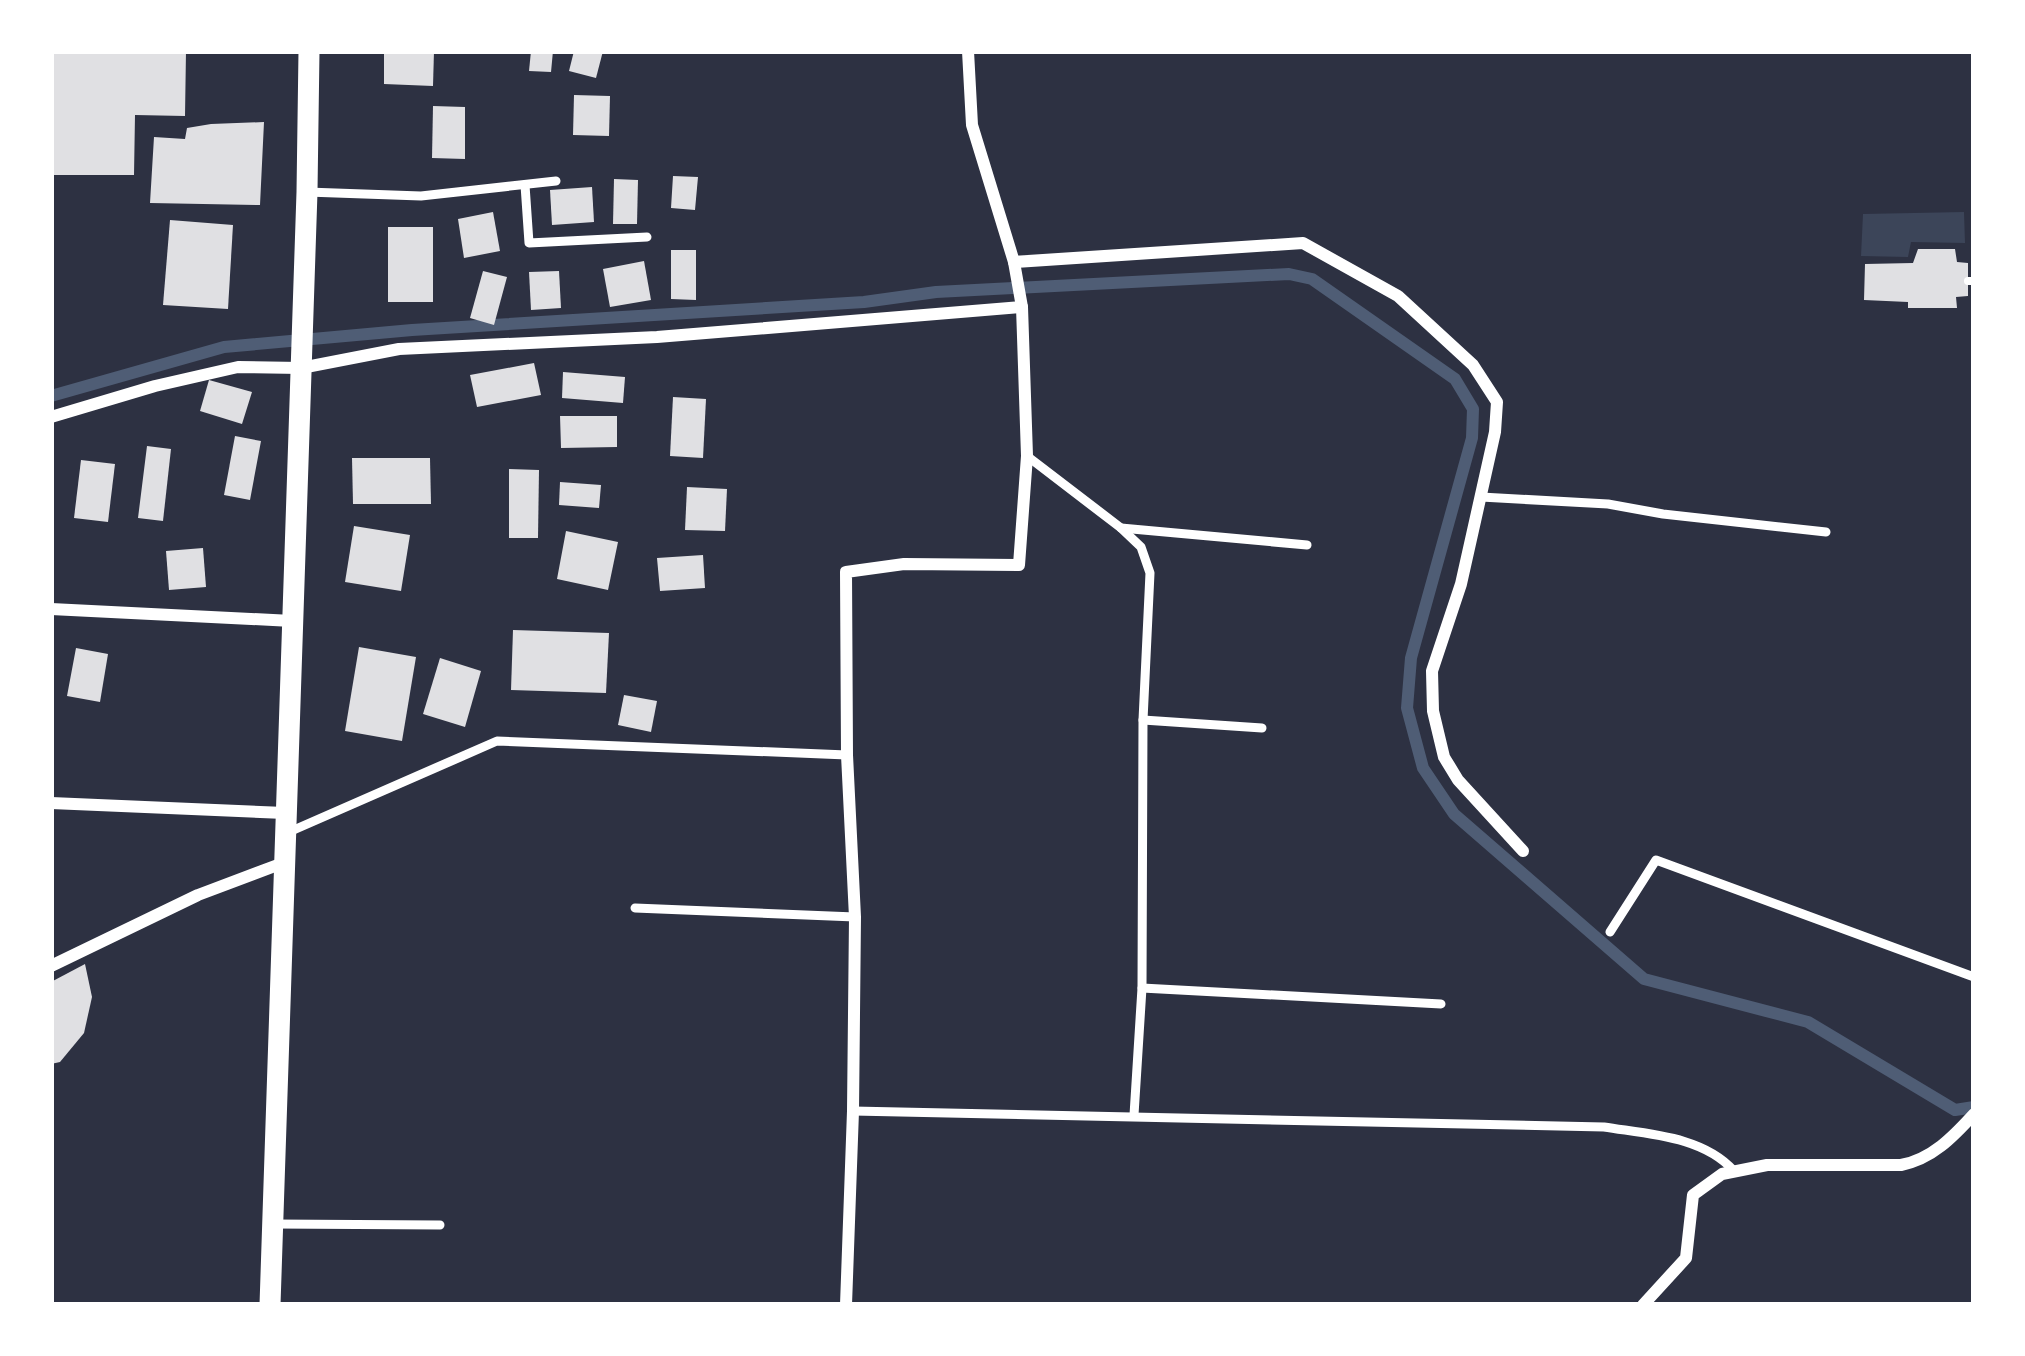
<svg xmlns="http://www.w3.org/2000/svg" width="2025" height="1356" font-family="'Titillium Web',sans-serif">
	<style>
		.green { fill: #3c4559 }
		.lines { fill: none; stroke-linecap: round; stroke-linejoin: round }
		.stream { stroke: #4f5d75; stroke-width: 12 }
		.building { fill: #e0e0e3 }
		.path { stroke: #fff; stroke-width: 8 }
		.service { stroke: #fff; stroke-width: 9 }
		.minor { stroke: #fff; stroke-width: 12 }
		.tertiary { stroke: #fff; stroke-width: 21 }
	</style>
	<rect width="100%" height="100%" fill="#2d3142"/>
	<path class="green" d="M1964,212L1965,243L1911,242L1908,257L1861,256L1863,214Z"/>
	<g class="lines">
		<path class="stream" d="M51,396L224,347L412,330L864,302L936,292L1289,274L1312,279L1455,379L1473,409L1472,438L1411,658L1407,708L1423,768L1454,814L1644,979L1808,1022L1955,1110L1974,1107"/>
	</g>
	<g class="building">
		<path d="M51,51H186L185,116L135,115L134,175H51Z"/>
		<path d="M384,51H434L433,86L384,84Z"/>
		<path d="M531,51H553L551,72L529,71Z"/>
		<path d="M574,51H603L596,78L569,71Z"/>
		<path d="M574,95L610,96L609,136L573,135Z"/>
		<path d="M433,106L465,107V159L432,158Z"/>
		<path d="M264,122L260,205L150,203L154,137L185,139L187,128L211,124Z"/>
		<path d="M673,176L698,177L695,210L671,208Z"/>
		<path d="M614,179L638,180L637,224H613Z"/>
		<path d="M592,187L594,222L552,225L550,190Z"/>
		<path d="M493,212L500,251L464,258L458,219Z"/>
		<path d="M170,220L233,225L228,309L163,305Z"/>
		<rect x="388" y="227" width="45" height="75"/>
		<path d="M1918,249H1955L1957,262L1968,263V296L1956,297L1957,308H1908V302L1864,300L1865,264L1913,263Z"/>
		<path d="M671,250H696V300L671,299Z"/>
		<path d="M644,261L651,300L610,307L603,269Z"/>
		<path d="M483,271L507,277L494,325L470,318Z"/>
		<path d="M559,271L561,308L531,310L529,272Z"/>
		<path d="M534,363L541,395L477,407L470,375Z"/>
		<path d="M563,372L625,377L623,403L562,398Z"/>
		<path d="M209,380L252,392L242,424L200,411Z"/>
		<path d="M673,397L706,399L703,458L670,456Z"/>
		<path d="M560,416H617V447L561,448Z"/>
		<path d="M235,436L261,441L250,500L224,495Z"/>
		<path d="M147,446L171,449L163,521L138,518Z"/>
		<path d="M352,458H430L431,504H353Z"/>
		<path d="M81,460L115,464L108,522L74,518Z"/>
		<path d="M509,469L539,470L538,538H509Z"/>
		<path d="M560,482L601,485L599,508L559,505Z"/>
		<path d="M687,487L727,489L725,531L685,530Z"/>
		<path d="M354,526L410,535L401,591L345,582Z"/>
		<path d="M566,531L618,542L608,590L557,579Z"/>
		<path d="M203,548L206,587L169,590L166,551Z"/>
		<path d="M703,555L705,588L660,591L657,558Z"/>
		<path d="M513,630L609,633L606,693L511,690Z"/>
		<path d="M359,647L416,657L402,741L345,731Z"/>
		<path d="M76,648L108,654L100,702L67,696Z"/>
		<path d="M440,658L481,671L465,727L423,714Z"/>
		<path d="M624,695L657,701L651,732L618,725Z"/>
		<path d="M85,964L92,997L84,1033L60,1062L51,1064V982Z"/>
	</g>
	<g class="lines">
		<path class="path" d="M1968,281H1974"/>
		<g class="service">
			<path d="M525,185L529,243L647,237"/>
			<path d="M307,192L421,196L556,181"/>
			<path d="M1027,456L1121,528L1141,547L1150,573L1143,720L1142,988L1134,1115"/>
			<path d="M1481,497L1608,504L1663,514L1826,532"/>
			<path d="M1121,528L1307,545"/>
			<path d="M1143,720L1262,728"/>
			<path d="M289,832L497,741L847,755"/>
			<path d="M635,908L855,917"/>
			<path d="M1610,932L1656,860L1974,977"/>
			<path d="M1142,988L1441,1004"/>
			<path d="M853,1111L1604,1127C1647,1134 1703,1136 1734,1171"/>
			<path d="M273,1224L440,1225"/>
		</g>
		<g class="minor">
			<path d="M1014,262L1303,243L1398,296L1473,365L1497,402L1495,432L1461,584L1432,671L1433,711L1444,757L1458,780L1523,851"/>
			<path d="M51,417L155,386L238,367L301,368L399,349L657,337L1022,307"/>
			<path d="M51,609L292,621"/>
			<path d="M51,803L285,813"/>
			<path d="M51,966L198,895L283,863"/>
			<path d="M846,1305L853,1111L855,917L847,755L846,572L904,564L1019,565L1027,456L1022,307L1014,262L972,125L968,51"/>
			<path d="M1643,1305L1686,1258L1693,1195L1722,1174L1767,1165H1901C1932,1159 1953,1137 1974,1114"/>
		</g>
		<path class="tertiary" d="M270,1305L307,192L309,51"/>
	</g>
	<rect width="2025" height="1356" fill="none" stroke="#ffffff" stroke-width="108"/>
</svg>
